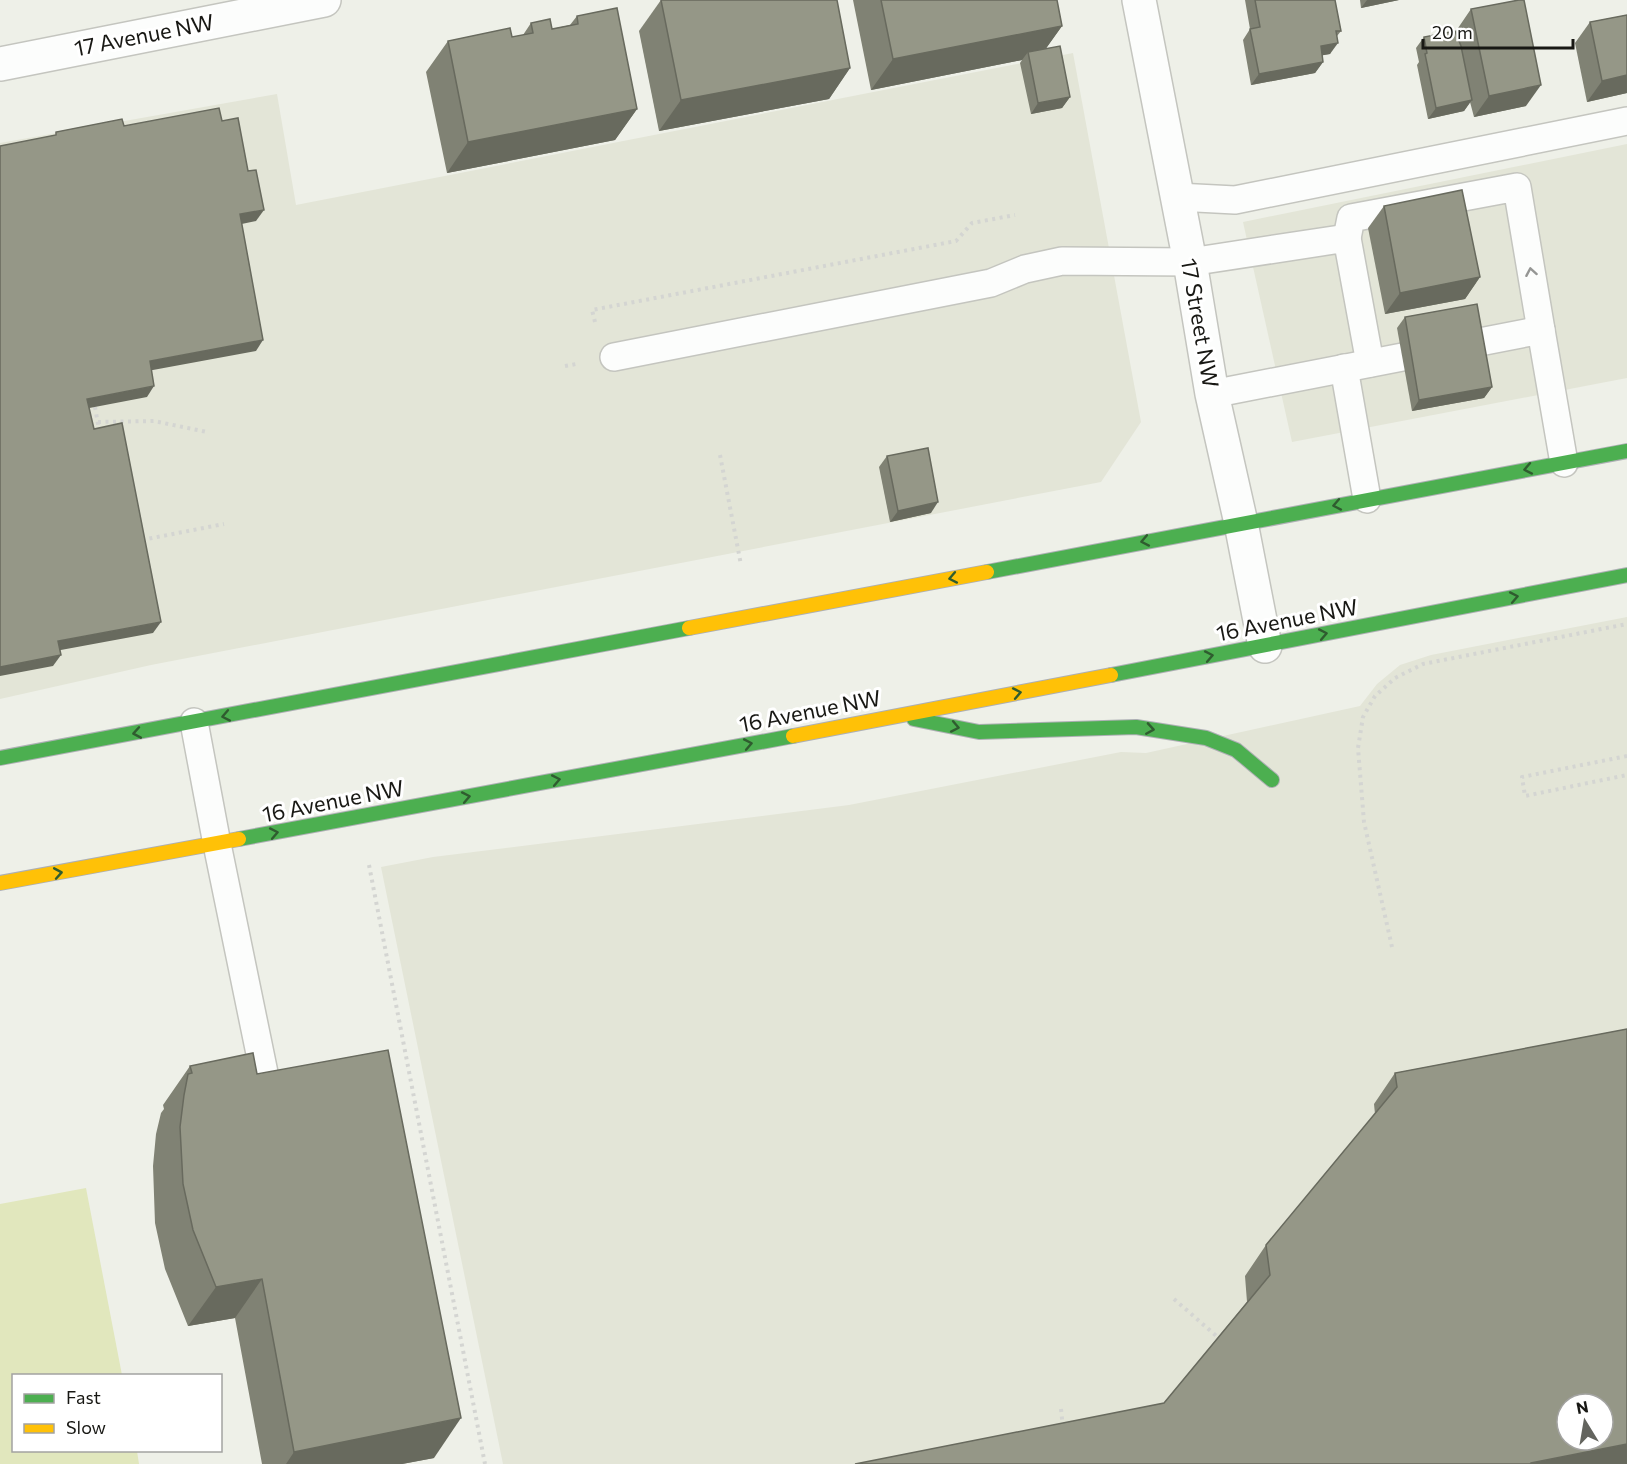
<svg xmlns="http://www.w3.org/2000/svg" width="1627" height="1464" font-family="Commissioner,sans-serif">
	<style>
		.built { fill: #e3e5d7; fill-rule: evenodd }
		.green { fill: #e1e7bd }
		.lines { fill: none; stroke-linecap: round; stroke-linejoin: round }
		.lane-casing { stroke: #c4c5bf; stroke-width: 30 }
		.street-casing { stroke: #c4c5bf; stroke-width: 36 }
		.fast-casing { stroke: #adafb4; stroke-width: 16 }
		.slow-casing { stroke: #adafb4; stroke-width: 16 }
		.path { stroke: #d4d5d2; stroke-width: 4; stroke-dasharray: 3 4.5; stroke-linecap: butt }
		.lane { stroke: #fcfdfc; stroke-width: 27 }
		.street { stroke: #fcfdfc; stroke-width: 33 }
		.fast { stroke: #4caf50; stroke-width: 14 }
		.slow { stroke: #ffc107; stroke-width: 14 }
		.wall { fill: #808274 }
		.shaded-wall { fill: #686a5e }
		.building { fill: #959787; stroke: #686a5e; stroke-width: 1.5; fill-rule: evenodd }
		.oneway { stroke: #959694 }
		.oneway2 { stroke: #2f5c2f }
		.labels { text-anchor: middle; stroke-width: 6; stroke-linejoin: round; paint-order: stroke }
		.street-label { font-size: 22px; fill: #181814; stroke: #fff }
	</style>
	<rect width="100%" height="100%" fill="#eef0e8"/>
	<g class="built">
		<path d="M1073,53L1141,422L1101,482L151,665L0,699V143L277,94L296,205Z"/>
		<path d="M1627,144V378L1292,442L1243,222Z"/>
		<path d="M1627,617V1464H503L381,867L433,857L849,805L1121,752L1146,753L1360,706L1377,684L1400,665L1431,655ZM1567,1404H1603V1440H1567Z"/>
	</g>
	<path class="green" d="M86,1188L122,1375L14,1376V1450L137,1451L139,1464H0V1204Z"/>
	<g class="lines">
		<g class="lane-casing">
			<g id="lane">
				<path d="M1177,197L1235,200L1627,121"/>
				<path d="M1347,238L1351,218L1517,187L1541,330"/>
				<path d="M614,357L991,283L1025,269L1062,261L1190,262L1347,238L1370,363"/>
				<path d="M1344,368L1367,499"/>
				<path d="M1212,394L1541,330L1564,463"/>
				<path d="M194,722L217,844L264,1073"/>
			</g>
		</g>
		<g class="street-casing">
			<g id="street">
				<path d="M1139,0L1190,262L1212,394L1241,523L1265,646"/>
				<path d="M0,64L324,0"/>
			</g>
		</g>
		<g class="fast-casing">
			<g id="fast">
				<path d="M987,572L1627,451"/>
				<path d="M1111,675L1627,575"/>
				<path d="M914,719L979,732L1136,727L1206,738L1236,750L1272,780"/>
				<path d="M0,758L689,628"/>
				<path d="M239,839L793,736"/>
			</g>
		</g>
		<g class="slow-casing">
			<g id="slow">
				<path d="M689,628L987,572"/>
				<path d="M793,736L1111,675"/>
				<path d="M0,883L239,839"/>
			</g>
		</g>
		<g class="path">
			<path d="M595,322L592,310L956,241L972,223L1015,215"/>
			<path d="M565,366L576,364"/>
			<path d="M95,407L99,430"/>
			<path d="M98,422L154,421L207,432"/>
			<path d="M720,455L741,565"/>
			<path d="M142,540L224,524"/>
			<path d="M1627,756L1522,777L1525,796L1627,775"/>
			<path d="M369,865L485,1464"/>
			<path d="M1392,947L1364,822L1358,748L1363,717L1375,696L1395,678L1423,664L1627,624"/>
			<path d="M1174,1299L1221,1340"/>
			<path d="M1061,1409L1063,1428"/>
		</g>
		<use href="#lane" class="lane"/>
		<use href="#street" class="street"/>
		<use href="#fast" class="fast"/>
		<use href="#slow" class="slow"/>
	</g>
	<g class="wall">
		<path d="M661,0L850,68L829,99L659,131L639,31Z"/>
		<path d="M853,0H1057L1062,26L1046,48L1070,97L1062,108L1031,114L1020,63L1022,60L871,90Z"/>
		<path d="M1245,0H1335L1341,31L1337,36L1330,54L1322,55L1323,62L1315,73L1251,85L1243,40L1250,29Z"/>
		<path d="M1360,0H1399L1361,8Z"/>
		<path d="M1471,9L1526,106L1474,117L1470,102L1464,111L1428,119L1417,65L1419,62L1416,48L1424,37L1456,35V31Z"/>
		<path d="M1627,15V93L1587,102L1575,43L1590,22Z"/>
		<path d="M577,16L637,109L615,140L447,173L426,72L448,41L512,37L523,35L531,23L552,29L570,25Z"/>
		<path d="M1384,206L1480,277L1465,299L1385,314L1368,228Z"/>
		<path d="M1405,317L1492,387L1484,398L1412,411L1397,328Z"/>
		<path d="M887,456L931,513L890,522L879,467Z"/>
		<path d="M1627,1029L1164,1403L1247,1302L1245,1276L1266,1245L1375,1114L1374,1104L1395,1073Z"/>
		<path d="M190,1066L257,1074L434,1458L402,1464H262L235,1318L188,1326L165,1269L155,1223L153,1166L156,1134L161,1113L164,1109L163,1105Z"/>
	</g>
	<g class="shaded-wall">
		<path d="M1367,0H1399L1361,8Z"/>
		<path d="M1062,26L1040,57L1028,52L1022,60L871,90L893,59Z"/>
		<path d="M1338,43L1330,54L1313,57L1321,46Z"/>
		<path d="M1323,62L1315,73L1251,85L1259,74Z"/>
		<path d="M850,68L829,99L659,131L681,100Z"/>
		<path d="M1627,75V93L1587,102L1602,81Z"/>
		<path d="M1541,85L1526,106L1474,117L1489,96Z"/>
		<path d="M1070,97L1062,108L1031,114L1038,103Z"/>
		<path d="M1472,100L1464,111L1428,119L1436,108Z"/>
		<path d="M637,109L615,140L447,173L468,142Z"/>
		<path d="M264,210L256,221L232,226L240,214Z"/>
		<path d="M1480,277L1465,299L1385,314L1400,293Z"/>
		<path d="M263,340L256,351L142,372L150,361Z"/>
		<path d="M154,386L147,397L79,410L87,399Z"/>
		<path d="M1492,387L1484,398L1412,411L1419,400Z"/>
		<path d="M938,502L931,513L890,522L898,511Z"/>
		<path d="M161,622L153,633L50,652L58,641Z"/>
		<path d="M61,655L53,666L0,676V667Z"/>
		<path d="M262,1279L235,1318L188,1326L216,1287Z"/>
		<path d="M461,1418L434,1458L402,1464H286L294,1452Z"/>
		<path d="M1627,1444V1464H1530L1531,1463Z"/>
	</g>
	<g class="building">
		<path d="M661,0H837L850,68L681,100Z"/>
		<path d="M881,0H1057L1062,26L893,59Z"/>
		<path d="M1255,0H1335L1341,31H1336L1338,43L1321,46L1323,62L1259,74L1250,29L1260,27Z"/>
		<path d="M1519,0H1524L1541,85L1489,96L1471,9Z"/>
		<path d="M617,8L637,109L468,142L448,41L510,28L512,37L533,33L531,23L550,19L552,29L578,24L577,16Z"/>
		<path d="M1627,15V75L1602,81L1590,22Z"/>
		<path d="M1455,31L1461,46L1472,100L1436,108L1425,54L1427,53L1424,37Z"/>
		<path d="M1060,46L1070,97L1038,103L1028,52Z"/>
		<path d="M219,108L222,121L238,118L248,171L256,170L264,210L240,214L263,340L150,361L154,386L87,399L94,429L122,423L161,622L58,641L61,655L0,667V146L56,135V132L122,119L124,126Z"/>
		<path d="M1462,190L1480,277L1400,293L1384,206Z"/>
		<path d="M1477,304L1492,387L1419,400L1405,317Z"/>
		<path d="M928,448L938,502L898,511L887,456Z"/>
		<path d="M1627,1029V1444L1531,1463L1530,1464H855L1164,1403L1270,1275L1266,1245L1397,1087L1395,1073ZM1567,1404H1603V1440H1567Z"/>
		<path d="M388,1050L461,1418L294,1452L262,1279L216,1287L193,1230L183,1184L180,1127L184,1095L188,1074L192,1073L190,1066L253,1053L257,1074Z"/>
	</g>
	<defs><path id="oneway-chevron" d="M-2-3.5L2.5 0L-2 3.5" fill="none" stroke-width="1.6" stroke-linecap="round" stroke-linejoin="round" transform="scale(1.5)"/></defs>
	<use class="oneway" href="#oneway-chevron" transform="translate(1531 272) rotate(-100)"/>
	<g class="oneway2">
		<use href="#oneway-chevron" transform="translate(1528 469) rotate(169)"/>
		<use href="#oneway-chevron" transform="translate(1337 505) rotate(169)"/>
		<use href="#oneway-chevron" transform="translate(1145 541) rotate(169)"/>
		<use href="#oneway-chevron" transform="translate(953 578) rotate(169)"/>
		<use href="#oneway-chevron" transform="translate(1514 597) rotate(-11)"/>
		<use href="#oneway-chevron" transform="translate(1323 634) rotate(-11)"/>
		<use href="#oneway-chevron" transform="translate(1209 656) rotate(-11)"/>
		<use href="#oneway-chevron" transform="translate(1017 693) rotate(-11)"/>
		<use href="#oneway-chevron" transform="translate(226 716) rotate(169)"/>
		<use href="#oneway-chevron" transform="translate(955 727) rotate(11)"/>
		<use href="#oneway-chevron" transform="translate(1150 729) rotate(9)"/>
		<use href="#oneway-chevron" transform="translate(137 733) rotate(170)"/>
		<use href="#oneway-chevron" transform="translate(748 744) rotate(-11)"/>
		<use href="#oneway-chevron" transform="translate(556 780) rotate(-11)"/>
		<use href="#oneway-chevron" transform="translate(466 797) rotate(-11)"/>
		<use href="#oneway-chevron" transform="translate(274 833) rotate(-11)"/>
		<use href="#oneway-chevron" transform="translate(58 873) rotate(-10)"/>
	</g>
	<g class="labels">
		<g class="street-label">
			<text transform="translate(144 35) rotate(-11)" y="8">17 Avenue NW</text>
			<text transform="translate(1200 323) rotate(80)" y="8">17 Street NW</text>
			<text transform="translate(1287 620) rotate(-11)" y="8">16 Avenue NW</text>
			<text transform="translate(810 711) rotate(-11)" y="8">16 Avenue NW</text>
			<text transform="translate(333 801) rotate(-11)" y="8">16 Avenue NW</text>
		</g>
	</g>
	<rect x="12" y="1374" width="210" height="78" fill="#ffffff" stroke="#a3a3a1" stroke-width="1.5"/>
	<rect x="24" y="1394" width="30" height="9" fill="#4caf50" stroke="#a3a3a1" stroke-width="1.5"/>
	<text x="66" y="1404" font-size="18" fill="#181814">Fast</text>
	<rect x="24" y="1424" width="30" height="9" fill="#ffc107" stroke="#a3a3a1" stroke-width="1.5"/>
	<text x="66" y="1434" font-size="18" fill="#181814">Slow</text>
	<g transform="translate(1585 1422) rotate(349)"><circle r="28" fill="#ffffff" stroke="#a3a3a1" stroke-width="1.5"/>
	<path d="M0-4.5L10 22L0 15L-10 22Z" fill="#63645e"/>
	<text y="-9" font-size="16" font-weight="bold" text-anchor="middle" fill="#181814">N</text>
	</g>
	<path d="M1423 39v9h150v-9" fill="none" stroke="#181814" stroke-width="3"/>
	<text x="1432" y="39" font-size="18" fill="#181814" stroke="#ffffff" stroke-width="4.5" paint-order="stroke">20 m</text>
</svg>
